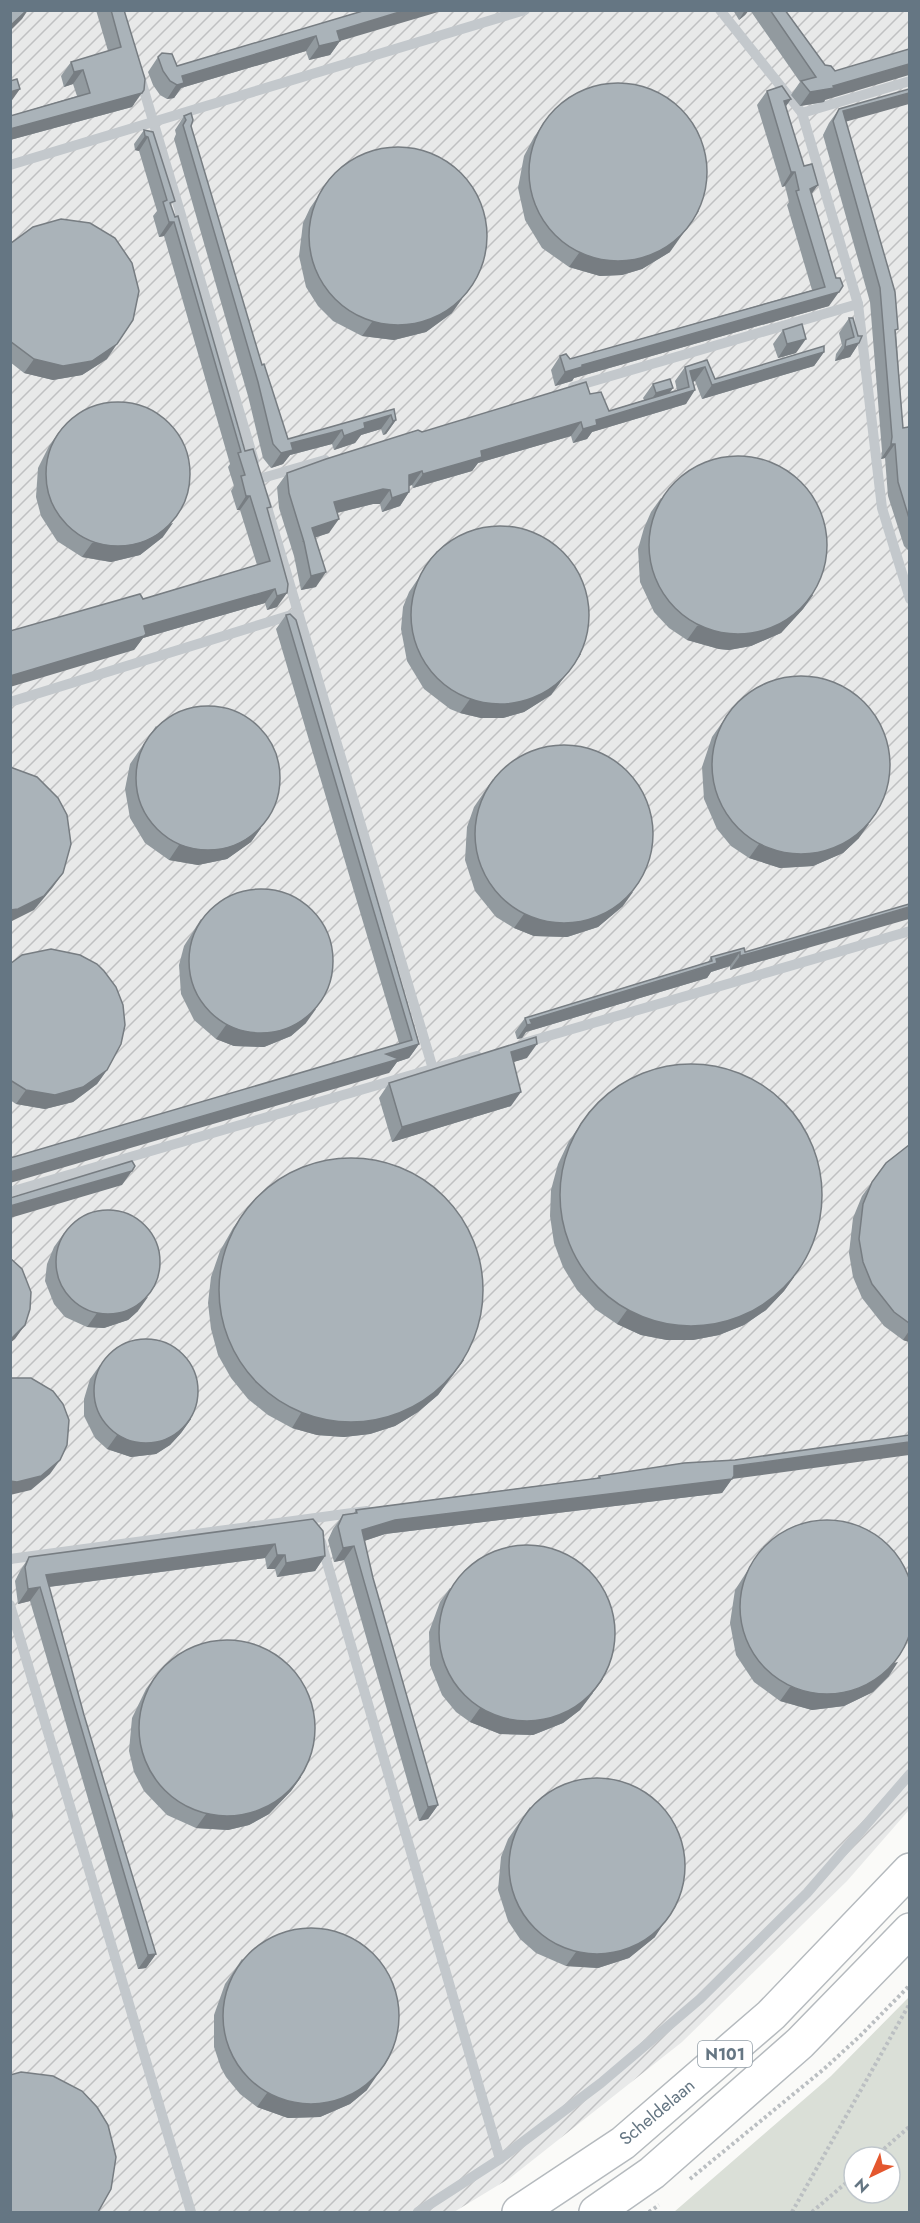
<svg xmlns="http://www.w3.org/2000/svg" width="920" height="2223" font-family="Jost,sans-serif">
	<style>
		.industrial { fill: url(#industrial-furrows) }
		.grass { fill: #dadfd7; fill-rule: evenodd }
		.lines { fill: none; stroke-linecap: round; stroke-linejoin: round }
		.primary-casing { stroke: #b5babe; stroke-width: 36 }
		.path { stroke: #bbbfc2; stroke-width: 4; stroke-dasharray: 3 3; stroke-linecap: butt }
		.lane { stroke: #c3c8cc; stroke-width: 10 }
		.primary { stroke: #fff; stroke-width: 33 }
		.wall { fill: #929a9f }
		.shaded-wall { fill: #777d82 }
		.building { fill: #aab3b9; stroke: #777d82; stroke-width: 1.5 }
		.labels { text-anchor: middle; stroke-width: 6; stroke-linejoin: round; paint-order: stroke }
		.shield { fill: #fff; stroke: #939fa8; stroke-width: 1.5 }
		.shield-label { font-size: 16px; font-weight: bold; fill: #657683 }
		.street-label { font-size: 18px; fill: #657683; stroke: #fff }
	</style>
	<defs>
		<pattern id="industrial-furrows" width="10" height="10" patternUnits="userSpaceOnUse" patternTransform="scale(1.5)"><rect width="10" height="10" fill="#e8e9e9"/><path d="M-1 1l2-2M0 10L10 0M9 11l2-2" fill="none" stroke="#c0c1c2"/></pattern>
	</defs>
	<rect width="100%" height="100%" fill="#fafaf8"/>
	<path class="industrial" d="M11,11H909V1810L847,1881L682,2042L510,2178L454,2212H11Z"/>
	<path class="grass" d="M909,1997V2212H674L831,2076ZM854,2157H890V2193H854Z"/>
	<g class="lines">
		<g class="primary-casing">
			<g id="primary">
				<path d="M519,2212L623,2143L771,2015L910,1870"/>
				<path d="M596,2212L652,2173L800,2043L910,1930"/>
			</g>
		</g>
		<g class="path">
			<path d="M875,2157L910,2126"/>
			<path d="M690,2179L824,2069L860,2036L910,1985"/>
			<path d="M649,2212L659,2205"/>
			<path d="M792,2212L910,2003"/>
			<path d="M812,2212L854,2176"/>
		</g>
		<g class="lane">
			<path d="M720,10L802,113L858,304L882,508L910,599"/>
			<path d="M140,77L254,461"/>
			<path d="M802,113L910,81"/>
			<path d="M10,165L525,10"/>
			<path d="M573,387L858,304"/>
			<path d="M259,479L325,460"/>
			<path d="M264,497L433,1069"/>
			<path d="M10,702L298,613"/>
			<path d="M524,1043L910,931"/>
			<path d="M10,1192L477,1056"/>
			<path d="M321,1542L500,2159"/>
			<path d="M10,1559L367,1511"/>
			<path d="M10,1605L191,2212"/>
			<path d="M418,2212L500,2159L601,2083L700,1999L807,1893L910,1774"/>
		</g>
		<use href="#primary" class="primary"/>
	</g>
	<g class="wall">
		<path d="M96,10H124L134,104L132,107L10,140V116L77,96L73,84L64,87L61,76L71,62L108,51Z"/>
		<path d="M366,10L340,41L330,55L309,60L306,51L181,88L174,98L167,99L160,95L153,85L148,72L158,57L177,66Z"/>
		<path d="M733,10H749L745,15L739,20Z"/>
		<path d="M750,10H785L825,65V100L824,102L800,106L791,95L800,82Z"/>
		<path d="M767,91L791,99L786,106L812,194L829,306L574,378L572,381L555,386L551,370L560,356L570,359L812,290L787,205L789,202L785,186L782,187L757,105Z"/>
		<path d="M839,109L846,122L896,332L903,428L909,427V551L904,546L888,496L885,458L881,459L882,451L870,302L823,135L829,123Z"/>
		<path d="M184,116L191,126L262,365L288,439L394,409L396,420L386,434L383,435L381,429L361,435L355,443L334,450L332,444L290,455L283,464L271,468L263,458L248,396L174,139L176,134L175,130Z"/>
		<path d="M544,123L670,252L642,269L622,275L600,276L569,267L542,248L525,220L518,188L524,156L534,137Z"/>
		<path d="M144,130L153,132L171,206L245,451L268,511L288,584L277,607L267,610L265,603L143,638L134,650L143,599L257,565L240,510H237L231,491L234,486L228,467L230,464L164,236L159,237L153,216L157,211L139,151L135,150L134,144Z"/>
		<path d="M332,176L452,313L426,332L394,340L362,336L333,321L318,306L306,287L299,256L303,223L310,208Z"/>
		<path d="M10,244L107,359L82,375L53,380L24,373L10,362Z"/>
		<path d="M849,318L858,336L859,343L850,357L835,361L836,354L842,345L839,333Z"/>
		<path d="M783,330L796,353L778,358L773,344Z"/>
		<path d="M824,352L814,366L702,399L695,381L693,382L686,404L592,432L587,439L573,443L571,436L478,463L472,471L413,488L412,485L409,486V492L400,506L382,512L380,504H373L337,513L329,533L315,537L316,587L301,590L294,556L279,508L277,487L287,473L422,432L590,394L609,411L644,400L643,398L653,384L673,388L670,392L677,390L675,381L685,367L707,360L715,379Z"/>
		<path d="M59,432L163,537L140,555L111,562L82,557L57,541L41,516L36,497L38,468L49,446Z"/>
		<path d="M661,498L813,595L803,609L781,633L751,646L729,650L719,649L687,640L669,628L654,612L640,582L638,549L644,528L651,512Z"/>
		<path d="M437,551L581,654L551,695L524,712L503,718H481L460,713L450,709L424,689L407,661L401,629L403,607L409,592Z"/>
		<path d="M286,615L419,1044L409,1058L397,1062L389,1073L399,1043L276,629Z"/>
		<path d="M733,707L859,838L843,853L813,866L780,868L749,858L731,846L717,829L704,799L702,767L712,737Z"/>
		<path d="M156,726L261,828L251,842L227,859L198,865L169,860L145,843L130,818L125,789L130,764Z"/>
		<path d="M493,779L623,906L598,927L567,937L534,936L514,928L496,917L475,891L465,860L467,827L474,807Z"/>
		<path d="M201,919L306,1023L291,1036L264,1047L234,1046L216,1039L194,1020L181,994L179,965L184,946Z"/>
		<path d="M804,949L730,970V966L711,972L707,978L526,1032L522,1038L517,1039L515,1032L525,1018L708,962L711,957L745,952Z"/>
		<path d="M10,964L107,1070L97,1084L73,1102L45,1109L16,1104L10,1100Z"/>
		<path d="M527,1058L513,1062L511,1106L392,1142L379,1098L389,1083Z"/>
		<path d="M590,1111L794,1277L784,1291L766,1310L744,1325L719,1335L693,1340H667L641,1335L617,1324L595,1309L577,1290L563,1267L554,1243L550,1216L551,1190L558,1164L569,1141Z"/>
		<path d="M909,1145V1342L903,1340L884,1326L862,1298L853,1277L849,1253L853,1218L862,1196L886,1163Z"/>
		<path d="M243,1214L464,1360L438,1395L418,1412L395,1426L370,1434L344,1437L317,1435L292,1428L268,1415L248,1399L231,1378L218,1355L211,1329L208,1303L211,1277L220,1251L233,1228Z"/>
		<path d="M64,1233L138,1311L128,1320L104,1328L87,1327L65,1317L54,1304L45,1281L47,1264L54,1247Z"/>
		<path d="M100,1365L191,1419L181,1433L170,1445L156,1454L131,1457L107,1449L95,1438L84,1416V1399L90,1379Z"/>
		<path d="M599,1476L732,1479L722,1493L385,1534L364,1541L373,1578L438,1805L428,1819L419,1821L344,1560L334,1562L328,1540L333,1529L343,1515L354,1513L356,1510L597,1478Z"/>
		<path d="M313,1519L325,1556L315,1571L277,1577L275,1569H267L265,1558L49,1587L84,1715L156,1954L146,1968L138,1969L30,1601L18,1604L15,1581L20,1571L29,1557Z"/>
		<path d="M762,1548L889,1676L873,1692L844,1706L812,1710L780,1701L754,1682L736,1655L730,1623L735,1590Z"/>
		<path d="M450,1588L593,1693L580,1710L563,1723L533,1735L500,1734L470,1722L456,1712L442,1695L430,1665L429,1632L440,1602Z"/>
		<path d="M156,1675L301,1777L291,1791L269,1814L249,1825L228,1830L196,1828L167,1815L144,1791L134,1772L129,1751L132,1718L146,1689Z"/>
		<path d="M530,1807L655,1937L629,1958L598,1968L566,1966L536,1953L520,1939L508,1921L498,1890L501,1857L508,1839Z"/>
		<path d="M242,1959L367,2090L350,2104L320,2117L288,2118L257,2107L240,2094L226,2077L221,2068L214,2047V2015L225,1984Z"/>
	</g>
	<g class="shaded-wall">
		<path d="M27,10H28L22,19L10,31V26Z"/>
		<path d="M406,10H445L340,41L330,55L309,60L319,46L337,31Z"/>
		<path d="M745,10H749L745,15L739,20Z"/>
		<path d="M316,36L306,51L181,88L174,98L167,99L182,76Z"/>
		<path d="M909,64V75L825,100L824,102L800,106L810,92Z"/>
		<path d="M83,70L73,84L64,87L74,72Z"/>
		<path d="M20,89L10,103V92Z"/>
		<path d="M144,90L132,107L10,140V129Z"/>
		<path d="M909,93V104L834,125L843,111Z"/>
		<path d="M791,99L781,113L784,101Z"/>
		<path d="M145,136L148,137L139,151L135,150Z"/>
		<path d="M791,172H795L785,186L782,187Z"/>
		<path d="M818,185L808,199L810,189Z"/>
		<path d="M699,211L670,252L642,269L622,275L600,276L569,267L579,253Z"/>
		<path d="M169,222H174L164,236L159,237Z"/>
		<path d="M839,292L829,306L574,378L572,381L555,386L565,372L582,365Z"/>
		<path d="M462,299L452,313L426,332L394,340L362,336L372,322Z"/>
		<path d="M806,339L796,353L778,358L787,344Z"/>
		<path d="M859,343L850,357L835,361L845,347Z"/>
		<path d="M117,344L107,359L82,375L53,380L24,373L34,359Z"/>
		<path d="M824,352L814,366L702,399L712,385Z"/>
		<path d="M705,367L695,381L688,383L690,371Z"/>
		<path d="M673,388L665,399L695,390L686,404L592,432L587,439L573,443L583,429L596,420L648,404L656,393Z"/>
		<path d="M391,415L381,429L361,435L355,443L334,450L344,436L364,423Z"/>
		<path d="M396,420L386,434L383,435L393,421Z"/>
		<path d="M581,422L571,436L478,463L472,471L413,488L423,474L481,451Z"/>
		<path d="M342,430L332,444L290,455L283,464L271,468L281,453L291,443Z"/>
		<path d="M891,444H895L885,458L881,459Z"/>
		<path d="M422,471L412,485L399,489L409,475Z"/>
		<path d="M383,489L390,490L380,504H373L324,516L334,502Z"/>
		<path d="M409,492L400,506L382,512L392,498Z"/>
		<path d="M246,496H250L240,510H237Z"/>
		<path d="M339,519L329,533L302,542L312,528Z"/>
		<path d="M173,523L163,537L140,555L111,562L82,557L92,543Z"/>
		<path d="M326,572L316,587L301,590L311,576Z"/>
		<path d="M275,589L265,603L143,638L134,650L10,687V676L144,626Z"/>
		<path d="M287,593L277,607L267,610L277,596Z"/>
		<path d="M813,595L803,609L781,633L751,646L729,650L719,649L687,640L697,626Z"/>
		<path d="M581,654L551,695L524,712L503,718H481L460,713L470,699Z"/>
		<path d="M869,824L859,838L843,853L813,866L780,868L749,858L759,844Z"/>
		<path d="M261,828L251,842L227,859L198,865L169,860L179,845Z"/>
		<path d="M63,873L53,887L34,910L10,922V910Z"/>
		<path d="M633,892L623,906L598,927L567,937L534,936L514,928L524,914Z"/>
		<path d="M909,907V919L730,970L740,956Z"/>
		<path d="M740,952L730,966L711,972L707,978L526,1032L522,1038L517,1039L530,1020L712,965L716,959Z"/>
		<path d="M316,1009L306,1023L291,1036L264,1047L234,1046L216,1039L226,1025Z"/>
		<path d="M419,1044L409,1058L397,1062L389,1073L10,1183V1172L386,1054Z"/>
		<path d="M537,1044L527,1058L501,1066L511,1052Z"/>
		<path d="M107,1070L97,1084L73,1102L45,1109L16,1104L26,1090Z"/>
		<path d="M521,1092L511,1106L392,1142L402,1127Z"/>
		<path d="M132,1171L122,1185L10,1218V1206Z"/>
		<path d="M794,1277L784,1291L766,1310L744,1325L719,1335L693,1340H667L641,1335L617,1324L627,1310Z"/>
		<path d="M148,1297L138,1311L128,1320L104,1328L87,1327L97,1313Z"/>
		<path d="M25,1325L15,1339L10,1343V1340Z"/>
		<path d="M909,1331V1342L903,1340Z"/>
		<path d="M464,1360L438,1395L418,1412L395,1426L370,1434L344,1437L317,1435L292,1428L301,1413Z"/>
		<path d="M191,1419L181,1433L170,1445L156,1454L131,1457L107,1449L117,1435Z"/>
		<path d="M909,1442V1455L732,1479L722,1493L385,1534L352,1545L362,1530L395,1520L734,1466Z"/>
		<path d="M60,1460L50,1474L31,1490L10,1495V1481Z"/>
		<path d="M275,1544L265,1558L40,1588V1587L30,1601L18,1604L28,1589L46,1575Z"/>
		<path d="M354,1546L344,1560L334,1562L343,1548Z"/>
		<path d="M277,1555H285L275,1569H267Z"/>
		<path d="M325,1556L315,1571L277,1577L286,1563Z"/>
		<path d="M898,1662L889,1676L873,1692L844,1706L812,1710L780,1701L790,1687Z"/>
		<path d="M603,1679L580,1710L563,1723L533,1735L500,1734L470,1722L480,1708Z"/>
		<path d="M301,1777L291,1791L269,1814L249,1825L228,1830L196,1828L206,1814Z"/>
		<path d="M438,1805L428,1819L419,1821L428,1807Z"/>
		<path d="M664,1923L655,1937L629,1958L598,1968L566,1966L576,1952Z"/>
		<path d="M156,1954L146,1968L138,1969L148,1955Z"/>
		<path d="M389,2058L367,2090L350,2104L320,2117L288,2118L257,2107L267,2093Z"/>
	</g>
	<g class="building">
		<path d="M10,10H27L10,26Z"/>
		<path d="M111,10H124L145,79L144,90L142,93L10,129V116L90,93L83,70L74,72L71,62L121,47Z"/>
		<path d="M366,10H406L337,31L340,41L319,46L316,36L182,76L184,83L177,85L170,81L163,71L158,57L162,53L172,54L177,66Z"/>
		<path d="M770,10H785L825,65L831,66L835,71L909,49V64L833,86L834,88L810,92L801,81L816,77Z"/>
		<path d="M17,79L20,89L10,92V81Z"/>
		<circle cx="618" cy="172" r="89"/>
		<path d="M782,86L791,99L784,101L804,166L812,164L818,185L810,189L836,278H840L843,286L839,292L582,365V367L565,372L560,356L566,354L570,359L825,287L796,191L799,190L795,172H791L767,91Z"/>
		<path d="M909,89V93L843,111L895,292L898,329L895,330L903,428L909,427V518L898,482L895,444H891L892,437L880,288L833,121L839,109Z"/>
		<path d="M191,113L193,120L191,126L262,365L264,364L288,439L394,409L396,420L393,421L391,415L364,423L365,428L344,436L342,430L291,443L293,450L281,453L273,444L258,382L183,125L186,120L184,116Z"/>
		<path d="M144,130L153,132L175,201L170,203L175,217L178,216L245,451L253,449L271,507L267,508L288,584L287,593L277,596L275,589L144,626L146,634L144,636L10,676V631L140,594L143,599L270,561L250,496H246L241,476L245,475L238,453L241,452L174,222H169L163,202L167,200L148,137L145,136Z"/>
		<circle cx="398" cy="236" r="89"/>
		<path d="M61,219L90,223L115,238L132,263L139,291L133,320L117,344L92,361L63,366L34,359L10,341V244L33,227Z"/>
		<path d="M849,318H853L858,336H862L859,343L845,347L846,340L854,337Z"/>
		<path d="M802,324L806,339L787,344L783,330Z"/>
		<path d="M824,346V352L712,385L705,367L690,371L695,390L596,420L597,425L583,429L581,422L481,451L482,457L423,474L422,471L409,475V492L392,498L390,490L383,489L334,502L339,519L312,528L326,572L311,576L304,542L289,493L287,473L326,459L418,430L422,432L586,382L590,394L601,392L609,411L689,387L685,367L707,360L715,379Z"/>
		<path d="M670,379L673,388L656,393L653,384Z"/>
		<circle cx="118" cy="474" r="72"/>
		<circle cx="738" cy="545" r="89"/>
		<circle cx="500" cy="615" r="89"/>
		<path d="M290,614L296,620L419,1044L386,1054L399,1059L10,1172V1158L412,1040L286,615Z"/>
		<circle cx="801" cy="765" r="89"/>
		<circle cx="208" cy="778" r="72"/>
		<circle cx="564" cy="834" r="89"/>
		<path d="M10,767L37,777L58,798L67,815L71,844L63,873L44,896L18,909L10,910Z"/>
		<circle cx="261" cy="961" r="72"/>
		<path d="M909,904V907L814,935L740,956V952L716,959L717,963L530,1020L532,1024L527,1025L525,1018L712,961L711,957L744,948L745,952Z"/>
		<path d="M51,949L80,955L97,964L104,971L116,987L123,1005L125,1025L121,1044L107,1070L83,1087L55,1095L26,1090L10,1080V964L22,955Z"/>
		<path d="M536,1037L537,1044L511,1052L521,1092L402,1127L389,1083Z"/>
		<circle cx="691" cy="1195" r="131"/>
		<path d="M909,1145V1323L894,1312L872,1284L863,1262L859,1239L863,1204L872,1182L886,1163Z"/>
		<circle cx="351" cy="1290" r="132"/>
		<path d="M132,1161L135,1166L132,1171L10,1206V1198Z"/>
		<circle cx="108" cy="1262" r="52"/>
		<path d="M10,1258L22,1269L31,1292L30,1309L25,1325L10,1340Z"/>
		<circle cx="146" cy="1391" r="52"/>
		<path d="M10,1378H31L53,1391L63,1404L69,1420L67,1445L60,1460L41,1476L17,1482L10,1481Z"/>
		<path d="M909,1435V1442L734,1466V1476L732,1479L395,1520L362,1530L373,1578L438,1805L428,1807L354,1546L343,1548L338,1526L343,1515L357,1513L356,1510L600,1478L599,1476L684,1463L735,1460Z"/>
		<path d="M313,1519L323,1531L325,1556L286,1563L285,1555H277L275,1544L46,1575L84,1715L156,1954L148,1955L40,1587L28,1589L25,1567L29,1557Z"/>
		<circle cx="827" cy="1607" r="87"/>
		<circle cx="527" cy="1633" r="88"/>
		<circle cx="227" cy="1728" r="88"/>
		<circle cx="597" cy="1866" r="88"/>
		<path d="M10,1798L12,1816L10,1826Z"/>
		<circle cx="311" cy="2016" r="88"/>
		<path d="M21,2072L53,2076L82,2091L97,2107L108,2125L116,2157L111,2189L98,2212H10V2075Z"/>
	</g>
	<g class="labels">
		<rect class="shield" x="698" y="2041" width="54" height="26" rx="4.5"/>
		<g class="shield-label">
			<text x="725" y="2060">N101</text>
		</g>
		<g class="street-label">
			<text transform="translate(657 2112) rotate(-40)" y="6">Scheldelaan</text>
		</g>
	</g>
	<rect width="920" height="2223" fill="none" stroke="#657683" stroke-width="24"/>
	<g transform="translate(872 2175) rotate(224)"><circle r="28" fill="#ffffff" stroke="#c1c8cd" stroke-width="1.5"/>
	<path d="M0-4.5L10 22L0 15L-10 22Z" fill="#e4572e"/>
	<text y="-9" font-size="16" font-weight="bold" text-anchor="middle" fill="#657683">N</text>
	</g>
</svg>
